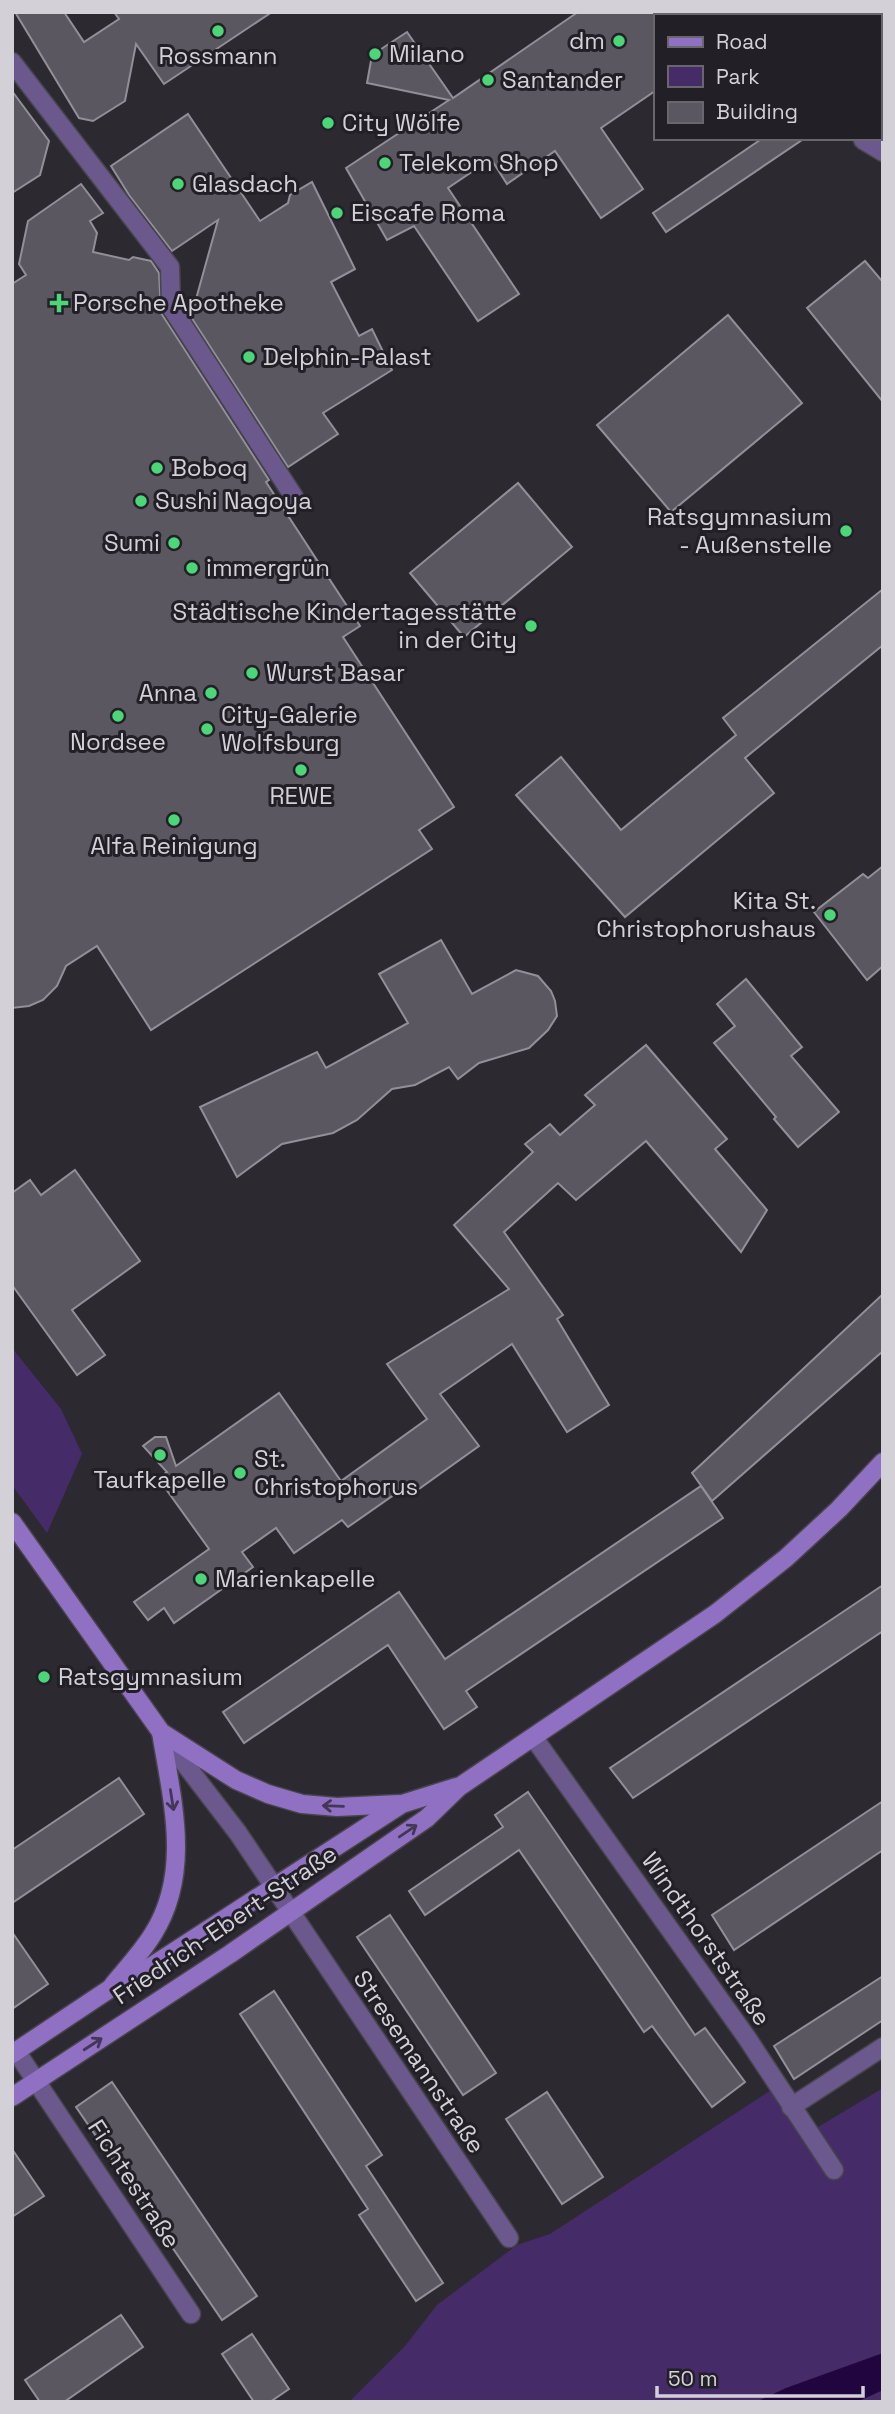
<svg xmlns="http://www.w3.org/2000/svg" width="895" height="2414" font-family="'Space Grotesk',sans-serif">
	<style>
		.green { fill: #452c69 }
		.water { fill: #21053e }
		.building { fill: #5a5760; stroke: #928f99; stroke-width: 2 }
		.lines { fill: none; stroke-linecap: round; stroke-linejoin: round }
		.street-casing { stroke: #47444c; stroke-width: 21 }
		.secondary-casing { stroke: #47444c; stroke-width: 21 }
		.street { stroke: #6b588c; stroke-width: 18 }
		.secondary { stroke: #8f70c3; stroke-width: 18 }
		.oneway { stroke: #433756 }
		.poi-dot { fill: #4cd677; stroke: #221f27; stroke-width: 2.5 }
		.labels { text-anchor: middle; stroke-width: 6; stroke-linejoin: round; paint-order: stroke }
		.poi-label { font-size: 24px; fill: #d3d1d7; stroke: #221f27; text-anchor: start }
		.street-label { font-size: 24px; fill: #d3d1d7; stroke: #221f27 }
	</style>
	<rect width="100%" height="100%" fill="#2c2931"/>
	<g class="green">
		<path d="M12,1348L61,1409L82,1454L47,1533L12,1485Z"/>
		<path d="M776,2087L808,2133L883,2088V2402H349L405,2346L437,2305L517,2245L550,2234Z"/>
	</g>
	<path class="water" d="M883,2353V2390L857,2402H756L786,2388Z"/>
	<g class="building">
		<path d="M15,12H64L84,42L119,19L114,12H272L164,84L136,44L125,101L93,121L79,118Z"/>
		<path d="M578,12H655V91L601,128L643,189L601,218L555,151L507,184L491,159L448,188L519,294L478,321L414,226L387,240L346,168L449,100L367,83L372,55L407,32L453,98Z"/>
		<path d="M12,91L49,141L40,175L12,193Z"/>
		<path d="M188,114L260,221L288,203L290,195L312,182L355,269L331,282L359,336L372,329L392,370L323,413L338,434L288,467L191,317L218,220L172,251L129,195L111,166Z"/>
		<path d="M763,138H805L666,232L653,213Z"/>
		<path d="M81,184L103,213L90,221L97,233L93,252L129,260L133,257L151,261L159,273L161,313L269,480L266,482L360,626L343,637L454,807L419,830L432,849L151,1030L97,946L66,966L57,986L43,1000L29,1006L12,1008V284L26,275L19,264L28,221Z"/>
		<path d="M865,261L883,282V402L807,308Z"/>
		<path d="M728,315L802,403L671,512L597,425Z"/>
		<path d="M518,483L572,547L464,637L410,573Z"/>
		<path d="M883,589V645L745,758L774,793L625,917L516,795L561,757L621,830L736,735L723,718Z"/>
		<path d="M883,866V966L867,980L814,912L863,874L868,878Z"/>
		<path d="M441,940L472,994L516,970L538,976L551,991L555,1001L557,1016L548,1030L529,1048L479,1063L458,1079L449,1067L415,1085L392,1089L357,1120L333,1133L282,1144L237,1177L200,1107L317,1052L326,1068L408,1023L379,974Z"/>
		<path d="M746,979L802,1047L791,1056L839,1112L798,1147L774,1119L776,1117L714,1043L735,1026L717,1004Z"/>
		<path d="M646,1045L727,1139L715,1149L767,1210L741,1252L646,1141L576,1200L558,1183L504,1232L563,1315L557,1319L609,1405L567,1432L512,1344L440,1394L479,1446L416,1491L411,1483L348,1527L342,1520L294,1553L276,1528L242,1552L253,1567L174,1623L164,1608L148,1620L134,1602L209,1549L158,1478L167,1472L143,1446L155,1437H166L176,1466L279,1393L341,1481L427,1419L387,1364L509,1289L454,1225L533,1152L525,1144L550,1124L560,1135L595,1105L585,1095Z"/>
		<path d="M75,1170L140,1261L72,1310L105,1355L77,1375L12,1285V1193L30,1180L41,1195Z"/>
		<path d="M883,1294V1351L712,1501L692,1473Z"/>
		<path d="M701,1486L723,1518L466,1691L477,1707L444,1729L388,1645L244,1743L223,1712L399,1592L445,1659Z"/>
		<path d="M883,1585V1631L633,1798L610,1768Z"/>
		<path d="M119,1778L144,1814L12,1903V1850Z"/>
		<path d="M528,1792L695,2035L705,2028L745,2082L712,2107L652,2026L644,2032L519,1850L425,1915L409,1891L503,1827L495,1815Z"/>
		<path d="M883,1801V1850L734,1950L712,1915Z"/>
		<path d="M390,1915L496,2073L463,2095L357,1937Z"/>
		<path d="M12,1932L48,1984L12,2009Z"/>
		<path d="M883,1976V2020L794,2079L774,2046Z"/>
		<path d="M274,1991L382,2155L366,2166L443,2283L416,2301L359,2215L368,2209L240,2014Z"/>
		<path d="M112,2082L257,2296L222,2320L76,2107Z"/>
		<path d="M547,2092L603,2177L562,2204L506,2119Z"/>
		<path d="M12,2149L44,2196L12,2217Z"/>
		<path d="M121,2315L143,2347L64,2402H40L25,2380Z"/>
		<path d="M252,2334L289,2389L270,2402H254L222,2354Z"/>
	</g>
	<g class="lines">
		<g class="street-casing">
			<g id="street">
				<path d="M12,62L170,267L171,307L294,497"/>
				<path d="M863,140L883,152"/>
				<path d="M162,1734L238,1833L509,2238"/>
				<path d="M534,1738L747,2038L834,2170"/>
				<path d="M16,2051L191,2314"/>
				<path d="M791,2107L883,2047"/>
			</g>
		</g>
		<g class="secondary-casing">
			<g id="secondary">
				<path d="M12,1522L161,1732L236,1780L268,1794L302,1804L337,1807L399,1804"/>
				<path d="M113,1985C126,1969 142,1952 153,1934C192,1872 172,1800 161,1732"/>
				<path d="M12,2054L111,1988L138,1975L402,1804L456,1787"/>
				<path d="M12,2097L230,1954L427,1818L459,1787L715,1614L786,1558L839,1509L883,1462"/>
			</g>
		</g>
		<use href="#street" class="street"/>
		<use href="#secondary" class="secondary"/>
	</g>
	<defs><path id="oneway-shaft" d="M-6 0H5M1.5-3L5.5 0L1.5 3" fill="none" stroke-width="1.6" stroke-linecap="round" stroke-linejoin="round" transform="scale(1.75)"/></defs>
	<g class="oneway">
		<use href="#oneway-shaft" transform="translate(172 1800) rotate(81)"/>
		<use href="#oneway-shaft" transform="translate(333 1806) rotate(-178)"/>
		<use href="#oneway-shaft" transform="translate(408 1831) rotate(-34)"/>
		<use href="#oneway-shaft" transform="translate(93 2044) rotate(-33)"/>
	</g>
	<g class="poi-dot">
		<circle cx="218" cy="31" r="7"/>
		<circle cx="619" cy="41" r="7"/>
		<circle cx="375" cy="54" r="7"/>
		<circle cx="488" cy="80" r="7"/>
		<circle cx="328" cy="123" r="7"/>
		<circle cx="385" cy="163" r="7"/>
		<circle cx="178" cy="184" r="7"/>
		<circle cx="337" cy="213" r="7"/>
		<path d="M55.5 292.5h7v7h7v7h-7v7h-7v-7h-7v-7h7z"/>
		<circle cx="249" cy="357" r="7"/>
		<circle cx="157" cy="468" r="7"/>
		<circle cx="141" cy="501" r="7"/>
		<circle cx="846" cy="531" r="7"/>
		<circle cx="174" cy="543" r="7"/>
		<circle cx="192" cy="568" r="7"/>
		<circle cx="531" cy="626" r="7"/>
		<circle cx="252" cy="673" r="7"/>
		<circle cx="211" cy="693" r="7"/>
		<circle cx="118" cy="716" r="7"/>
		<circle cx="207" cy="729" r="7"/>
		<circle cx="301" cy="770" r="7"/>
		<circle cx="174" cy="820" r="7"/>
		<circle cx="830" cy="915" r="7"/>
		<circle cx="160" cy="1455" r="7"/>
		<circle cx="240" cy="1473" r="7"/>
		<circle cx="201" cy="1579" r="7"/>
		<circle cx="44" cy="1677" r="7"/>
	</g>
	<g class="labels">
		<g class="poi-label">
			<text x="605" y="49" text-anchor="end">dm</text>
			<text x="389" y="62">Milano</text>
			<text x="218" y="64" text-anchor="middle">Rossmann</text>
			<text x="502" y="88">Santander</text>
			<text x="342" y="131">City Wölfe</text>
			<text x="399" y="171">Telekom Shop</text>
			<text x="192" y="192">Glasdach</text>
			<text x="351" y="221">Eiscafe Roma</text>
			<text x="73" y="311">Porsche Apotheke</text>
			<text x="263" y="365">Delphin-Palast</text>
			<text x="171" y="476">Boboq</text>
			<text x="155" y="509">Sushi Nagoya</text>
			<text x="832" y="525" text-anchor="end">Ratsgymnasium<tspan x="832" dy="28">- Außenstelle</tspan></text>
			<text x="160" y="551" text-anchor="end">Sumi</text>
			<text x="206" y="576">immergrün</text>
			<text x="517" y="620" text-anchor="end">Städtische Kindertagesstätte<tspan x="517" dy="28">in der City</tspan></text>
			<text x="266" y="681">Wurst Basar</text>
			<text x="197" y="701" text-anchor="end">Anna</text>
			<text x="221" y="723">City-Galerie<tspan x="221" dy="28">Wolfsburg</tspan></text>
			<text x="118" y="750" text-anchor="middle">Nordsee</text>
			<text x="301" y="804" text-anchor="middle">REWE</text>
			<text x="174" y="854" text-anchor="middle">Alfa Reinigung</text>
			<text x="816" y="909" text-anchor="end">Kita St.<tspan x="816" dy="28">Christophorushaus</tspan></text>
			<text x="254" y="1467">St.<tspan x="254" dy="28">Christophorus</tspan></text>
			<text x="160" y="1488" text-anchor="middle">Taufkapelle</text>
			<text x="215" y="1587">Marienkapelle</text>
			<text x="58" y="1685">Ratsgymnasium</text>
		</g>
		<g class="street-label">
			<text transform="translate(225 1925) rotate(-34)" y="8">Friedrich-Ebert-Straße</text>
			<text transform="translate(706 1939) rotate(55)" y="8">Windthorststraße</text>
			<text transform="translate(419 2062) rotate(56)" y="8">Stresemannstraße</text>
			<text transform="translate(134 2184) rotate(57)" y="8">Fichtestraße</text>
		</g>
	</g>
	<rect width="895" height="2414" fill="none" stroke="#d3d1d7" stroke-width="28"/>
	<rect x="654" y="14" width="228" height="126" fill="#221f27" stroke="#69666d" stroke-width="2"/>
	<rect x="668" y="37" width="35" height="10" fill="#8f70c3" stroke="#69666d" stroke-width="2"/>
	<text x="716" y="49" font-size="21" fill="#d3d1d7">Road</text>
	<rect x="668" y="66" width="35" height="21" fill="#452c69" stroke="#69666d" stroke-width="2"/>
	<text x="716" y="84" font-size="21" fill="#d3d1d7">Park</text>
	<rect x="668" y="102" width="35" height="21" fill="#5a5760" stroke="#69666d" stroke-width="2"/>
	<text x="716" y="119" font-size="21" fill="#d3d1d7">Building</text>
	<path d="M657 2386v10h206v-10" fill="none" stroke="#d3d1d7" stroke-width="3.5"/>
	<text x="668" y="2386" font-size="21" fill="#d3d1d7" stroke="#221f27" stroke-width="5" paint-order="stroke">50 m</text>
</svg>
